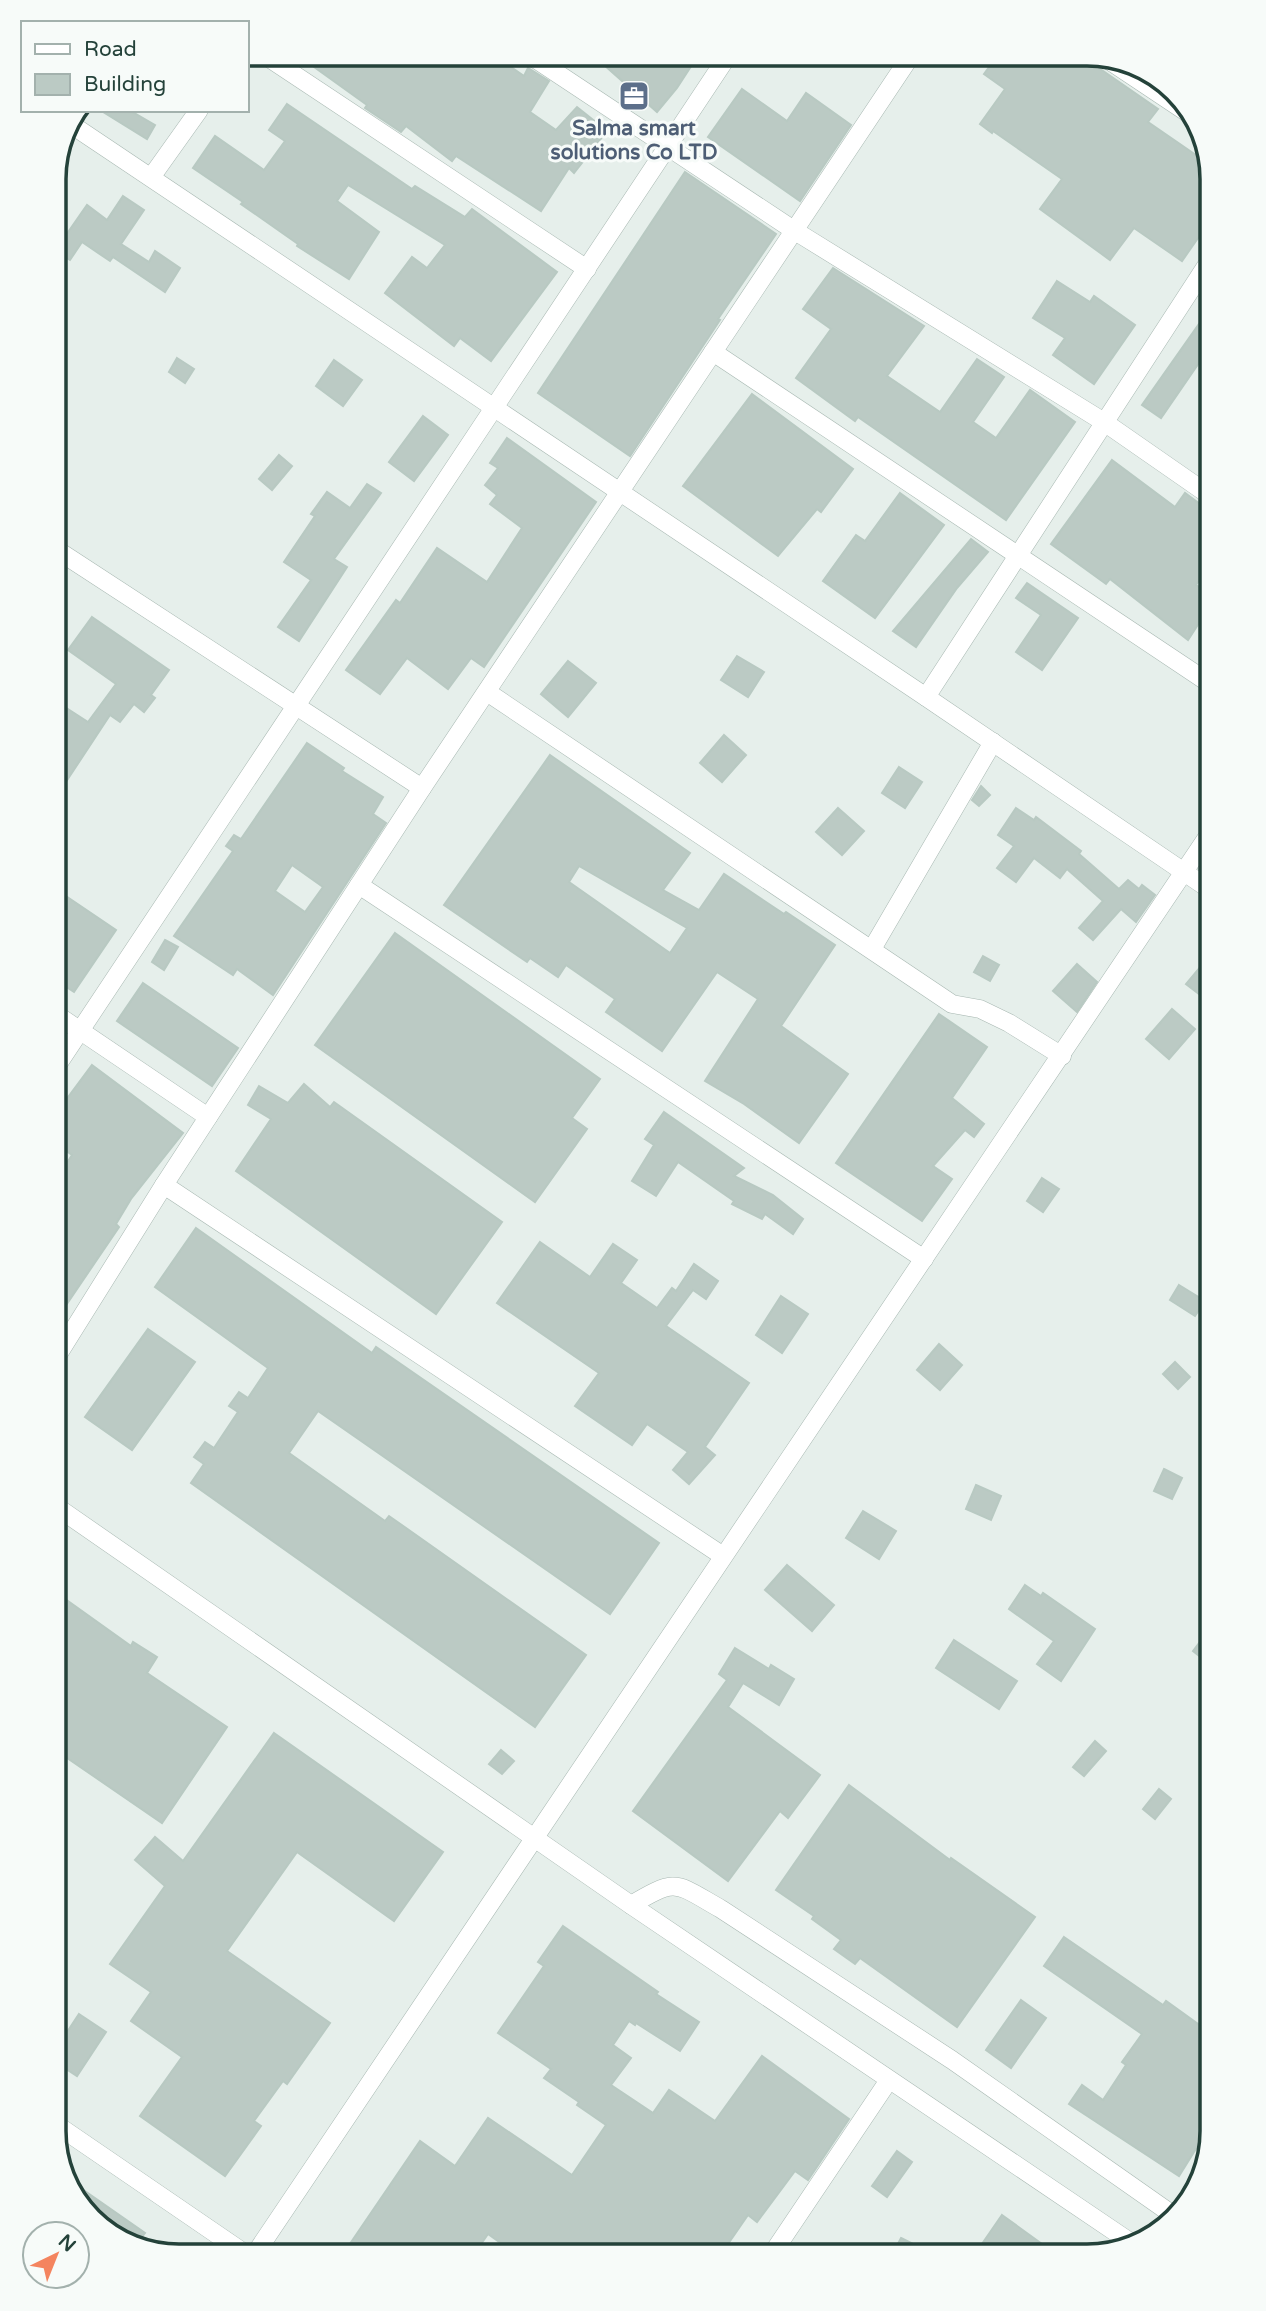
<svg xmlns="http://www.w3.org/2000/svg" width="1266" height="2311" font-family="'Varela Round',sans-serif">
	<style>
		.building { fill: #bbcac4; stroke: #b8c9c2; stroke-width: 2; fill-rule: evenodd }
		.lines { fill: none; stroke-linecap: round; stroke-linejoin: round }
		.minor-casing { stroke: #a8b8b2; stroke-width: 19 }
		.minor { stroke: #fff; stroke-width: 18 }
		.labels { text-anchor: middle; stroke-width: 6; stroke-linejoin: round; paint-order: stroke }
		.service-label { font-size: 21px; font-weight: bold; fill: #4e5e75; stroke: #f7fbf9 }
		.rim { fill: none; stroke: #24423a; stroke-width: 3.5 }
	</style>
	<rect width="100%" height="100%" fill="#e6efeb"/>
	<g class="building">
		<path d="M296,54H492L524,76L528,68L549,81L530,112L556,130L577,107L607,131L574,173L569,168L541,211L456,156L452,161L406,126L401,132L365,108L367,105Z"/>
		<path d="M609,54H699L677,88L657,112L603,64Z"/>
		<path d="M998,55H1080L1158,109L1148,122L1209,164L1212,180V218L1182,261L1134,228L1110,260L1040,209L1062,179L993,131L992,133L980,124L1005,89L984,74Z"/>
		<path d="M742,89L787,121L806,93L851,125L800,201L708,137Z"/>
		<path d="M287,104L412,189L415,186L465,217L472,209L557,272L491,361L460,338L454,346L385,293L412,257L427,268L445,245L348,185L337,201L379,232L349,279L297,246L298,244L241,204L243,202L193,168L215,136L264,170L285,141L269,130Z"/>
		<path d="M100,110H129L155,125L147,139Z"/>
		<path d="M685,172L776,234L718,319L720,320L630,456L538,393Z"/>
		<path d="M123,196L144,210L121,244L149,262L155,251L180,268L165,292L113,257L110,261L82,242L70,260L55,251L87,205L107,220Z"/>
		<path d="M833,268L924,326L887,376L940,412L977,359L1004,377L973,422L996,438L1030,390L1075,422L1006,520L858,417L855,421L796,378L831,329L803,309Z"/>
		<path d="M1057,281L1090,302L1094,296L1135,325L1094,384L1053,355L1065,338L1033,318Z"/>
		<path d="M1199,324L1212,333V344L1161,418L1142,405Z"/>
		<path d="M177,358L194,369L185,383L169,372Z"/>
		<path d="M334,360L362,380L343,406L316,386Z"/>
		<path d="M752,394L853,469L821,512L817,509L778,556L683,486Z"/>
		<path d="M423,416L448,435L414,481L389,462Z"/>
		<path d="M507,438L596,502L484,667L471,658L448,689L407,658L380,694L346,670L396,600L400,603L437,548L487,582L522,528L490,504L497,495L485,485L498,468L490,463Z"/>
		<path d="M279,455L292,466L272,490L259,479Z"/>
		<path d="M1112,460L1175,507L1185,493L1212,513V563L1196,585L1212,595V603L1188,640L1110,579L1106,584L1051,544Z"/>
		<path d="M367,484L381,493L334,559L347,567L299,641L278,627L311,580L284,562L315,516L311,514L327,492L350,508Z"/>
		<path d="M900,493L944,525L875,618L823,581L856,535L865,541Z"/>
		<path d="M971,539L988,552L957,588L916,647L893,631Z"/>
		<path d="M1027,583L1078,618L1042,670L1016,652L1041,615L1016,598Z"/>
		<path d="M92,617L169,670L151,695L155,698L144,712L134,704L120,722L110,715L54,800V700L88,722L116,684L68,650Z"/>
		<path d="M737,656L764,672L748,697L721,680Z"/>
		<path d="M568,661L596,683L568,717L541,694Z"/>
		<path d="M724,735L746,755L722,782L700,763Z"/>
		<path d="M307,743L344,768L342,771L383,797L373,814L386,823L273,995L237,969L233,975L174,936L233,851L226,846L234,835L241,839ZM292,865L323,887L305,912L275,891Z"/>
		<path d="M550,755L690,853L663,890L699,910L724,874L784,914L786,912L835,945L781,1026L848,1074L799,1143L744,1104L705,1081L758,999L717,972L662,1051L606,1012L615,999L566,965L558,977L530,958L527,962L444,905ZM579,866L687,928L670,953L569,882Z"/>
		<path d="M899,767L922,782L905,808L882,793Z"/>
		<path d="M981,786L990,795L979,806L972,800Z"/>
		<path d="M838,808L864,831L842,855L816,832Z"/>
		<path d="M1016,808L1034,820L1036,817L1081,851L1079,854L1119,889L1128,880L1139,889L1142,885L1155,895L1136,922L1121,909L1093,940L1079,928L1103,901L1067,869L1060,878L1034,858L1016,882L997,868L1014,846L998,835Z"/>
		<path d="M54,888L116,930L74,992L54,979Z"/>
		<path d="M395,933L600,1079L572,1118L587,1129L535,1202L315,1045Z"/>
		<path d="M165,940L178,947L164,970L152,962Z"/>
		<path d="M1212,953V1004L1186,984Z"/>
		<path d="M983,956L999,965L990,981L974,972Z"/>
		<path d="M1077,964L1097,982L1077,1012L1053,991Z"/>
		<path d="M143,983L238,1048L212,1086L117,1021Z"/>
		<path d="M1172,1009L1195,1029L1169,1059L1146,1039Z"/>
		<path d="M939,1014L987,1047L952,1098L984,1124L974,1137L965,1130L933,1166L952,1179L922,1221L836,1163Z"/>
		<path d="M92,1065L183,1133L131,1199L116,1224L119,1227L54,1323V1183L72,1155L54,1142V1116Z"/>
		<path d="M304,1084L330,1107L334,1102L502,1222L436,1314L236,1171L271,1119L248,1105L259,1086L288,1103Z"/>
		<path d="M664,1112L744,1168L734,1176L773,1195L803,1219L793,1234L765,1214L762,1219L732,1204L734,1201L678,1162L656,1196L632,1181L654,1145L645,1139Z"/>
		<path d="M1042,1178L1059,1189L1043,1212L1027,1201Z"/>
		<path d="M196,1228L372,1353L376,1347L659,1543L610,1614L318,1411L289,1453L385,1521L389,1516L586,1655L535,1727L191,1483L204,1464L194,1457L205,1442L214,1448L238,1412L229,1406L239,1392L248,1398L268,1368L155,1287Z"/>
		<path d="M540,1242L590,1277L613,1244L637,1260L621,1283L657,1308L672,1288L676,1291L694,1264L718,1281L706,1299L693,1290L666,1326L749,1383L705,1447L715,1455L689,1484L673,1470L688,1452L647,1424L632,1445L575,1406L599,1373L497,1303Z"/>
		<path d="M1179,1285L1205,1301L1195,1316L1170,1300Z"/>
		<path d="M781,1296L808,1314L782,1353L756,1335Z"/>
		<path d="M148,1329L195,1362L132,1450L85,1417Z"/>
		<path d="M939,1344L962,1365L940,1390L917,1370Z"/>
		<path d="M1175,1362L1190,1377L1178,1389L1163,1374Z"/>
		<path d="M1164,1469L1182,1478L1172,1499L1154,1491Z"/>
		<path d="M976,1485L1001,1496L991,1520L966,1509Z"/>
		<path d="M863,1511L896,1531L879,1559L846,1538Z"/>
		<path d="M787,1565L834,1605L812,1631L765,1590Z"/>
		<path d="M1025,1585L1041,1596L1043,1593L1095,1629L1061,1681L1037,1664L1054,1641L1009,1609Z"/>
		<path d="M54,1591L131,1646L133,1642L157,1657L147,1673L227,1727L162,1823L54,1749Z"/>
		<path d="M1212,1626V1666L1193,1651Z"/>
		<path d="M954,1640L1017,1681L999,1709L936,1668Z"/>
		<path d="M735,1648L769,1669L771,1665L794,1679L779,1705L743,1683L728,1707L820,1775L788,1818L780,1811L728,1881L633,1811L727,1680L719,1674Z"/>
		<path d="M274,1733L443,1852L394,1921L297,1852L227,1951L330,2023L287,2084L283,2081L254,2121L261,2126L225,2176L140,2116L182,2057L131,2021L151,1992L110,1964L165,1886L135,1860L155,1837L183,1861Z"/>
		<path d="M1095,1741L1106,1751L1084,1776L1073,1767Z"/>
		<path d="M501,1750L514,1761L502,1774L489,1764Z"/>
		<path d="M849,1785L950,1860L951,1858L1035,1917L957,2027L860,1958L855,1964L834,1949L841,1940L812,1919L814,1916L776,1890Z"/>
		<path d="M1159,1789L1171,1799L1155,1819L1143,1809Z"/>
		<path d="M563,1926L658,1992L656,1994L699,2022L680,2051L636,2023L635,2025L629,2021L613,2045L631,2058L611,2085L653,2113L669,2090L715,2121L762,2056L849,2119L808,2180L795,2171L757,2222L748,2215L719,2257H520L488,2234L472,2257H341L420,2141L455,2166L488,2118L572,2175L606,2125L577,2105L579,2102L544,2078L551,2069L498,2033L544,1966L538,1962Z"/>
		<path d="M1064,1937L1163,2005L1166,2001L1212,2034V2123L1179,2176L1069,2104L1082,2085L1103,2100L1126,2065L1122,2062L1142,2034L1044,1966Z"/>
		<path d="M1021,2000L1046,2018L1011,2068L986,2050Z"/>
		<path d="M79,2014L106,2032L77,2076L54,2061V2052Z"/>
		<path d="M897,2151L912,2162L887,2197L872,2186Z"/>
		<path d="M72,2182L145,2233L136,2244L124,2235L121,2239L110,2235L69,2185Z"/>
		<path d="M1002,2215L1060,2257H973Z"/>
		<path d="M901,2238L939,2257H891Z"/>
	</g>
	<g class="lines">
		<g class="minor-casing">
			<g id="minor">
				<path d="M263,54L587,269"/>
				<path d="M528,54L795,231L1104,422L1212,497"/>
				<path d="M1107,59L1188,113"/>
				<path d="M75,127L926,697L1212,891"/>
				<path d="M152,176L199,110"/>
				<path d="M713,352L1212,685"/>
				<path d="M54,548L422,788"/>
				<path d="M487,692L952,1004L980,1009L1009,1023L1062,1056"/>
				<path d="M926,697L1212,257"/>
				<path d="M359,885L924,1259"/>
				<path d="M872,949L993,742"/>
				<path d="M54,1013L208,1117"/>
				<path d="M54,1070L729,54"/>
				<path d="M164,1185L723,1556"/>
				<path d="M54,1361L164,1185L422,788L912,54"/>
				<path d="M54,1505L631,1905L1136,2246"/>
				<path d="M631,1905C678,1877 675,1883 721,1909L952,2060L1173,2215"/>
				<path d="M54,2123L250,2257"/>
				<path d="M253,2257C570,1779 894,1307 1212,830"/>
				<path d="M770,2257L889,2080"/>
			</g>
		</g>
		<use href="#minor" class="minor"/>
	</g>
	<defs>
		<g id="office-square" transform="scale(1.575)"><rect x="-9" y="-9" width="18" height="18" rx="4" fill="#5c6f8a" stroke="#f7fbf9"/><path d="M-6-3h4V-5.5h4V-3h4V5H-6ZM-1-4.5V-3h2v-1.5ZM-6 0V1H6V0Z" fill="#fff"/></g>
	</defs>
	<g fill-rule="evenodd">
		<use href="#office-square" x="634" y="96"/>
	</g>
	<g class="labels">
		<g class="service-label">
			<text x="634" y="135">Salma smart<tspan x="634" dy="24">solutions Co LTD</tspan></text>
		</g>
	</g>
	<path d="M0 0H1266V2311H0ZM179 66H1087A113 113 0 0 1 1200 179V2131A113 113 0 0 1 1087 2244H179A113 113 0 0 1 66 2131V179A113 113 0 0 1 179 66Z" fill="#f7fbf9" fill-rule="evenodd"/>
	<path class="rim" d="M179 66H1087A113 113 0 0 1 1200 179V2131A113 113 0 0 1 1087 2244H179A113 113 0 0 1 66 2131V179A113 113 0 0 1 179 66Z"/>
	<rect x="21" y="21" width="228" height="91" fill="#f7fbf9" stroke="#a3b1ad" stroke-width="2"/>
	<rect x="35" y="44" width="35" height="10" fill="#ffffff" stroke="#a3b1ad" stroke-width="2"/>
	<text x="84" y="56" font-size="21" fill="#24423a">Road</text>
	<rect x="35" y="74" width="35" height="21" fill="#bbcac4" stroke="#a3b1ad" stroke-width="2"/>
	<text x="84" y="91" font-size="21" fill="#24423a">Building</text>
	<g transform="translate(56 2255) rotate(43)"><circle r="33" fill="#f7fbf9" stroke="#a3b1ad" stroke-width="2"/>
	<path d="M0-5L12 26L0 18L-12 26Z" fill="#f4845f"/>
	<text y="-10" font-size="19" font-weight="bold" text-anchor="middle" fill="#24423a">N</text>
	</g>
</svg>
